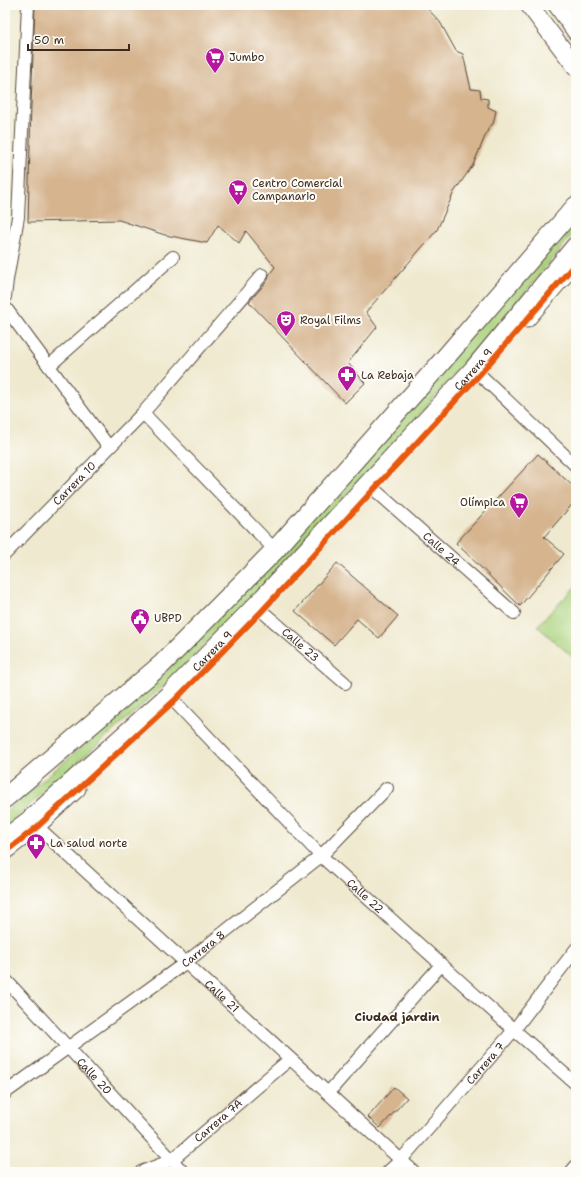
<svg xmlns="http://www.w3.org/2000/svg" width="581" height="1177" font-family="'Shantell Sans',sans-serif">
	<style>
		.green { fill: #aad27d; stroke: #727e4e }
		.building { fill: #d5b48e }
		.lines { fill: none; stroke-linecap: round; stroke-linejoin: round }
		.minor-casing { stroke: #564739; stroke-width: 14 }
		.tertiary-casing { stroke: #564739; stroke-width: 17 }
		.secondary-casing { stroke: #564739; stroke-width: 19 }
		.primary-casing { stroke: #564739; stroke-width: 21 }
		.minor { stroke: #fff; stroke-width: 12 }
		.tertiary { stroke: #fff; stroke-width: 15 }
		.secondary { stroke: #fff; stroke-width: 17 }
		.primary { stroke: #fff; stroke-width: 19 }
		.cycleway-casing { stroke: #fdfcf7; stroke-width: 8 }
		.cycleway { stroke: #e8590c; stroke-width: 6 }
		.labels { text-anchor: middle; stroke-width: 4; stroke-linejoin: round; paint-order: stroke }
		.poi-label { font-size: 11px; fill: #3b2a1e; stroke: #fdfcf7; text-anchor: start }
		.street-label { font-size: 11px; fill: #3b2a1e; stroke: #fdfcf7 }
		.neighbourhood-label { font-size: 12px; font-weight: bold; fill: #3b2a1e; stroke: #fdfcf7 }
	</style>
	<rect width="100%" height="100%" fill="#fdfcf7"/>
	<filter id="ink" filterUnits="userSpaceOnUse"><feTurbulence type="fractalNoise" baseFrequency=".025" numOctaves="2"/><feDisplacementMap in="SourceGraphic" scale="8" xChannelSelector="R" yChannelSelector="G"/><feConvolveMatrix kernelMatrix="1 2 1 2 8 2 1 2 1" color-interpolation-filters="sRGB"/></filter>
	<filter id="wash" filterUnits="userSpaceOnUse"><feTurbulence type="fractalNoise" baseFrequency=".012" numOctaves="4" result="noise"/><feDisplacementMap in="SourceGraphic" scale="16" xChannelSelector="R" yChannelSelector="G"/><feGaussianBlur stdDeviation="0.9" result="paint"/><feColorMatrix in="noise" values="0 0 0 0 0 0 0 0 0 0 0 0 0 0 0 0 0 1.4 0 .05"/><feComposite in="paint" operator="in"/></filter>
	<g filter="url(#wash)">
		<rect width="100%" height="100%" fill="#efe9cf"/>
		<g class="green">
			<path d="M576,215V230L518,301L418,416L275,572L167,683L5,827V812L123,712L162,676Z"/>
			<path d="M576,586V660L537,626Z"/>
		</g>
		<g id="blocks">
			<g class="building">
				<path d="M35,5H424L440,22L456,51L463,54L471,89L480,90L481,98L488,99V107L496,111L493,124L489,127L473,165L454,192L437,230L366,312L377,327L348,363L365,383L345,403L249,302L268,280L269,275L275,267L246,231L239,243L218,225L207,243L165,235L119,220L28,222L31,106Z"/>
				<path d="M538,454L576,489V500L544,537L564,554L520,606L456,543Z"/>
				<path d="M337,563L398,616L379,638L357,619L334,645L295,611Z"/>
				<path d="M394,1087L407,1098L380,1128L368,1117Z"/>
			</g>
		</g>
	</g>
	<g filter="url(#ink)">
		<use href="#blocks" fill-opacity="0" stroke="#564739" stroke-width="1"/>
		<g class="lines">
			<g class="minor-casing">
				<g id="minor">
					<path d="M5,297L7,280L18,217L28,5"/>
					<path d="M5,307L109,447"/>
					<path d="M49,366L173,257"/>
					<path d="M474,369L576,466"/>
					<path d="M143,413L275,550"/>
					<path id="s1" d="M368,484L514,613"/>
					<path id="s2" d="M5,554L143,413L262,275"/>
					<path id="s3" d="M256,606L345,683"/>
					<path id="s4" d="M168,696L174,701L321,856L514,1030L576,1084"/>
					<path id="s5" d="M31,821L414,1172"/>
					<path id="s6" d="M5,979L183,1172"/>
					<path id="s7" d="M5,1093L185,963L321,856L387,788"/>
					<path d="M328,1093L441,965"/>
					<path id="s8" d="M141,1172L172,1160L290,1059"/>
					<path id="s9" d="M388,1172L401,1160L514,1030L576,949"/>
					<path d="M571,1172L576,1166"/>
				</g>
			</g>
			<g class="tertiary-casing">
				<g id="tertiary">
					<path d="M527,320L576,263"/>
					<path d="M5,852L37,827L78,789"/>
				</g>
			</g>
			<g class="secondary-casing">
				<g id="secondary">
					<path d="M529,5L576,67"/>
					<path d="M557,5L576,32"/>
				</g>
			</g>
			<g class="primary-casing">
				<g id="primary">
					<path d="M5,798L162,664L275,550L438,366L576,206"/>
					<path id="s10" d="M5,839L30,820L168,696L256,606L474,369L576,246"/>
				</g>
			</g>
			<use href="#minor" class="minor"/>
			<use href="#tertiary" class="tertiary"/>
			<use href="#secondary" class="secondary"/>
			<use href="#primary" class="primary"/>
			<g class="cycleway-casing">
				<path id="cycleway" d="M5,852L37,827L174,701L262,611L480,374L576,263"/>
			</g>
			<use href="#cycleway" class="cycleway"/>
		</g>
	</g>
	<defs>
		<g id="supermarket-pin" transform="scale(1)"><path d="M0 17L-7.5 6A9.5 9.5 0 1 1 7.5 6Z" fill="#b5179e" stroke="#fdfcf7"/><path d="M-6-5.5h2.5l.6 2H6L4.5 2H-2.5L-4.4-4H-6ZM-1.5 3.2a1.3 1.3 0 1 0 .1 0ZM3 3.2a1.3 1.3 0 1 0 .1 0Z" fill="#fff"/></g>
		<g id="theatre-pin" transform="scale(1)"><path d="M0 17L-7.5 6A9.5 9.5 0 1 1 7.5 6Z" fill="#b5179e" stroke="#fdfcf7"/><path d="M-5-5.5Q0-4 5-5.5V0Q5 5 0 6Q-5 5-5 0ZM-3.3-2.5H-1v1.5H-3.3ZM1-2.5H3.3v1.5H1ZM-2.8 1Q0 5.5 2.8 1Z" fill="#fff"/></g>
		<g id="pharmacy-pin" transform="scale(1)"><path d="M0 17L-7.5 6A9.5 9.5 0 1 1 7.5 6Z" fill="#b5179e" stroke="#fdfcf7"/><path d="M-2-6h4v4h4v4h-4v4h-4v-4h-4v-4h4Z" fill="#fff"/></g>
		<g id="civic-pin" transform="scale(1)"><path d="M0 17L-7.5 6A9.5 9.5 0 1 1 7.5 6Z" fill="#b5179e" stroke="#fdfcf7"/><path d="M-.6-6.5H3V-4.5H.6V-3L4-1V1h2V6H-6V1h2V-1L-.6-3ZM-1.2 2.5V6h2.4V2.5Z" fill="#fff"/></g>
	</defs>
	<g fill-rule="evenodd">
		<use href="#supermarket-pin" x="215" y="57"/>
		<use href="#supermarket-pin" x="238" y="189"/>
		<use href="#theatre-pin" x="286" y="320"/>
		<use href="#pharmacy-pin" x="347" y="375"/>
		<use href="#supermarket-pin" x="519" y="502"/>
		<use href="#civic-pin" x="140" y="618"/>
		<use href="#pharmacy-pin" x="36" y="843"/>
	</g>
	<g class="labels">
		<g class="poi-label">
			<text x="229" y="61">Jumbo</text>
			<text x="252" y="187">Centro Comercial<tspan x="252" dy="13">Campanario</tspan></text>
			<text x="300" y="324">Royal Films</text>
			<text x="361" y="379">La Rebaja</text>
			<text x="505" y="506" text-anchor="end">Olímpica</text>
			<text x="154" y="622">UBPD</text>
			<text x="50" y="847">La salud norte</text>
		</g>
		<g class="street-label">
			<text dy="4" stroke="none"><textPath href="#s10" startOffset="664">Carrera 9</textPath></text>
			<text dy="4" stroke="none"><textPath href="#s2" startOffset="99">Carrera 10</textPath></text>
			<text dy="4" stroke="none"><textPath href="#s1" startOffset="98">Calle 24</textPath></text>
			<text dy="4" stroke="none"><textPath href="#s3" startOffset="59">Calle 23</textPath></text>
			<text dy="4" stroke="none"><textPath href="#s10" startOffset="280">Carrera 9</textPath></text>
			<text dy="4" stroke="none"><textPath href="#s4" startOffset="281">Calle 22</textPath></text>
			<text dy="4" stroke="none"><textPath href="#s7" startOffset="245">Carrera 8</textPath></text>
			<text dy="4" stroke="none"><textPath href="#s5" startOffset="259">Calle 21</textPath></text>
			<text dy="4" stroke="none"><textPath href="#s9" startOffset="146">Carrera 7</textPath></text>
			<text dy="4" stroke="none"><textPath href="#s6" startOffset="132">Calle 20</textPath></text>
			<text dy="4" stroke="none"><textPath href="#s8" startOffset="94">Carrera 7A</textPath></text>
		</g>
		<g class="neighbourhood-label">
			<text x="397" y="1021">Ciudad jardin</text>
		</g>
	</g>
	<rect width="581" height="1177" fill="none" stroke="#fdfcf7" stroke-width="20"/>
	<path d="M28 44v6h101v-6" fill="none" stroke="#3b2a1e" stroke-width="2"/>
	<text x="34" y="44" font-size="12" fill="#3b2a1e" stroke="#fdfcf7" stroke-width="3" paint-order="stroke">50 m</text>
</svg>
